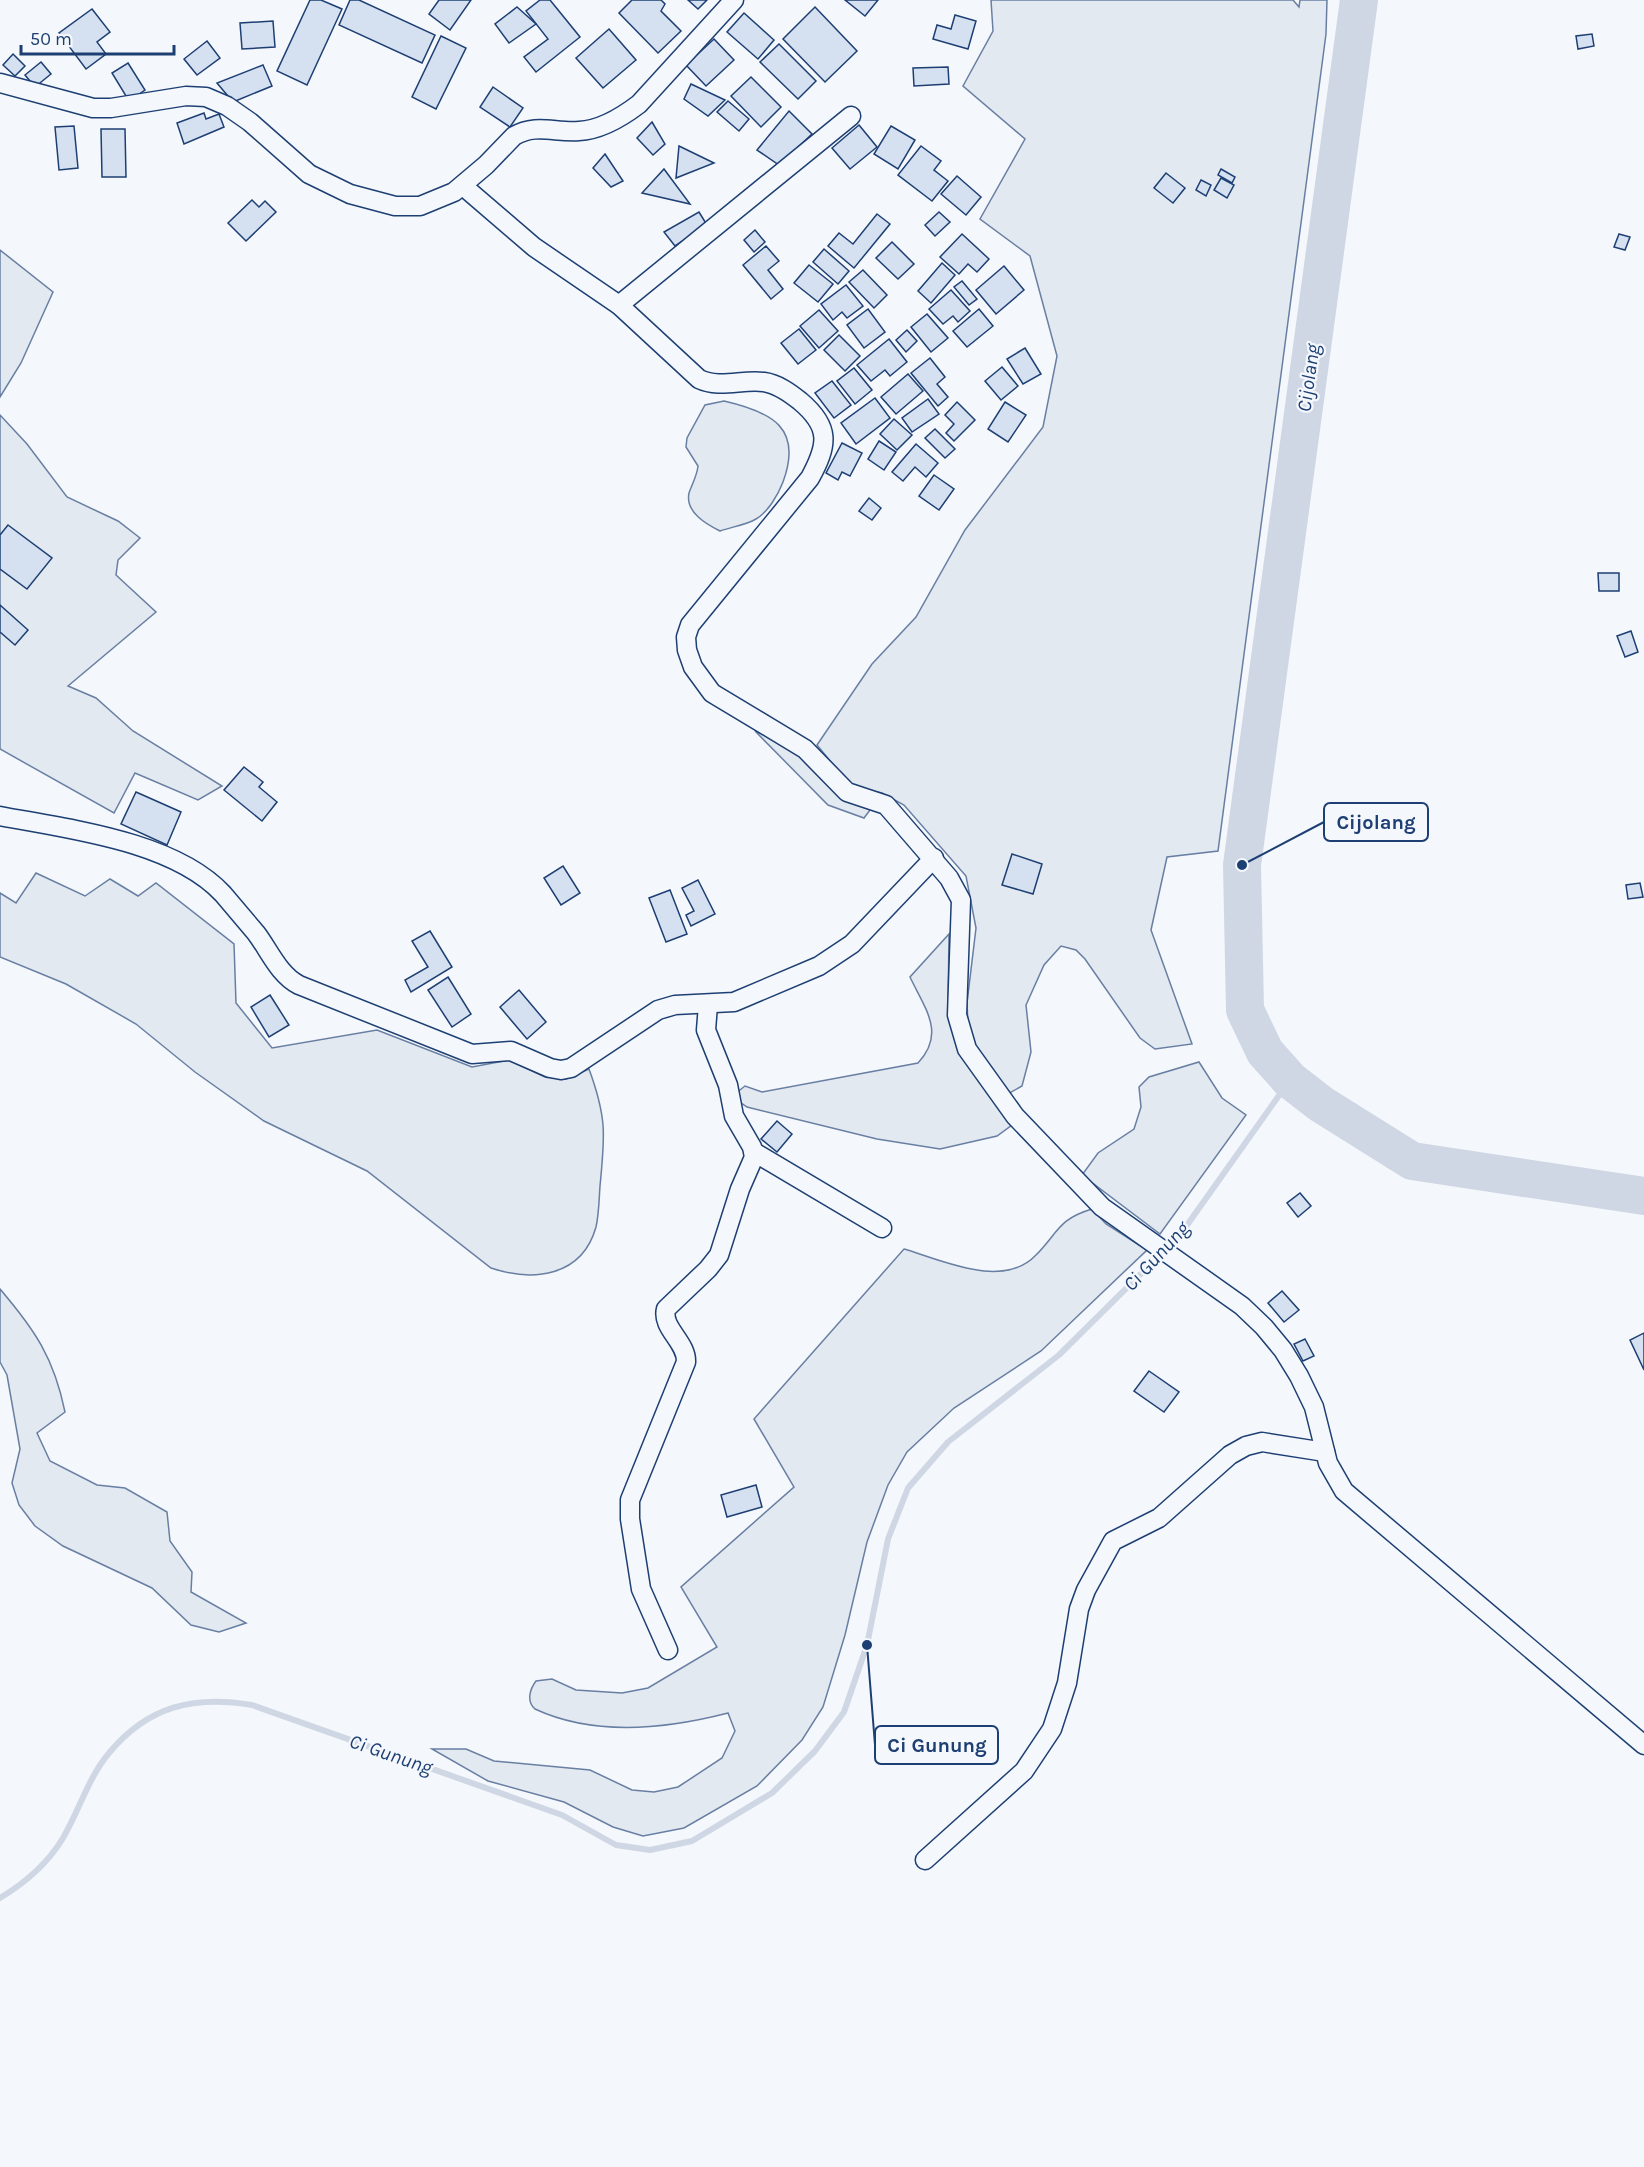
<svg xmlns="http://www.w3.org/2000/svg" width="1644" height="2167" font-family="Karla,sans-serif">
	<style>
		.green { fill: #e3e9f0; stroke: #687fa3; stroke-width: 1.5 }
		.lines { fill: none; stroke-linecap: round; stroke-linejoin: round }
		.stream { stroke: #cfd7e4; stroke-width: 6 }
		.river { stroke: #cfd7e4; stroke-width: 38 }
		.building { fill: #d5e0f0; stroke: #1d3f73; stroke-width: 1.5 }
		.street-casing { stroke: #1d3f73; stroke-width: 21 }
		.street { stroke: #f4f7fb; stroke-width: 18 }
		.labels { text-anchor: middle; stroke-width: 4.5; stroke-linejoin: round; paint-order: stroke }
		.water-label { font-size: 20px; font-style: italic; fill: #1d3f73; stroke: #f4f7fb }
		.leader { fill: none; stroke: #1d3f73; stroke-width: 2 }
		.callout-dot { fill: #1d3f73; stroke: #f4f7fb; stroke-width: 2 }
		.callout { fill: #f4f7fb; stroke: #1d3f73; stroke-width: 2 }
		.callout-label { font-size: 20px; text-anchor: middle; font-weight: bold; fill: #1d3f73 }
	</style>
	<rect width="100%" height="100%" fill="#f4f7fb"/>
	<g class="green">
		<path d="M991,0H1293L1299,7L1300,0H1327L1326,34L1218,851L1167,857L1151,930L1192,1044L1155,1049L1140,1038L1085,959L1076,950L1061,946L1044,965L1026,1005L1031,1052L1022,1086L1006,1095L976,1046L968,1025L967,1003L976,928L966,876L904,805L882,793L855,787L845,779L817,745L872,664L916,617L965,530L1043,427L1057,356L1030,256L980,219L1025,139L963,86L993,31Z"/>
		<path d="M0,250L53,292L21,363L0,397Z"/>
		<path d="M724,401C772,412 803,428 783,482C778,495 768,512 756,519C746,525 731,527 720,531C706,524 685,512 689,493C692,484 697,476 698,466L686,447L687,438L705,405Z"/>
		<path d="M0,415L27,444L67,497L118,521L140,538L118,560L116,575L156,612L68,686L96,698L133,731L222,786L198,800L135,773L114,813L0,749Z"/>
		<path d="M755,731L787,745L873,806L864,818L828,805Z"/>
		<path d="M36,873L85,896L110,879L138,896L156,883L234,944L236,1003L272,1048L377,1030L472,1067L509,1060L545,1077L566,1079L589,1069C607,1118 605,1135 600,1186C599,1199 599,1214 596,1227C582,1277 533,1282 491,1268L367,1171L264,1121L195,1072L136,1024L66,984L0,957V893L16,903Z"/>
		<path d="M949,934L948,1008L955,1041L1012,1125L997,1136L940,1149L877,1139L747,1107L737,1100L735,1094L745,1086L762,1092L918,1063C946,1033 925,1009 910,977Z"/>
		<path d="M1199,1062L1222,1098L1246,1115L1160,1234L1082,1175L1098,1153L1134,1129L1141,1107L1139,1087L1149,1077Z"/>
		<path d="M1092,1209L1106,1224L1147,1250L1041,1351L954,1408L907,1452L888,1485L867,1542L845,1635L823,1707L802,1740L757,1786L684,1828L643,1836L613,1827L564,1802L488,1781L432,1749H466L494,1761L590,1770L632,1790L654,1792L678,1787L722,1758L735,1731L728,1713C666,1729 595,1737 535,1709C526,1701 530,1689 536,1681L552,1679L576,1690L622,1693L648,1688L717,1647L681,1587L794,1487L754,1419L904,1249C942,1260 1003,1290 1036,1255C1058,1233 1058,1219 1092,1209Z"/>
		<path d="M0,1289C35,1330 54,1358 65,1412L37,1433L50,1461L97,1485L125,1488L167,1512L170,1541L192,1572L191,1592L246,1623L219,1632L191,1625L152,1588L63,1546L35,1526L19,1505L12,1483L20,1449L7,1375L0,1362Z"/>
	</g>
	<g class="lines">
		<path class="stream" d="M0,1898C25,1883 48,1863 63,1838C79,1811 88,1778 109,1753C148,1706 194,1695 252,1705L562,1815L616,1845L650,1850L692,1841L772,1793L815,1751L844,1712L867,1645L888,1539L908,1488L948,1442L1059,1355L1180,1235L1290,1080"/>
		<path class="river" d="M1359,0L1242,865L1245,1010L1265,1052L1290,1080L1321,1104L1412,1161L1644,1196"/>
	</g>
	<g class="building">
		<path d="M310,0H321L342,9L307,85L277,71Z"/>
		<path d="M350,0H359L435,35L422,63L339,25Z"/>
		<path d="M439,0H471L450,30L429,14Z"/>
		<path d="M540,0H550L580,37L536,72L524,57L548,39L526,11Z"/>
		<path d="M632,0H661L665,4L661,11L681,31L658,53L619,13Z"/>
		<path d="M688,0H707L698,9Z"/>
		<path d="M845,0H878L865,16Z"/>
		<path d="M517,7L536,24L509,43L495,24Z"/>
		<path d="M815,7L857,51L825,82L783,39Z"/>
		<path d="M92,9L110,32L97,42L106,54L86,69L59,33Z"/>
		<path d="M744,13L774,40L758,59L727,32Z"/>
		<path d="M955,15L976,21L968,49L933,39L937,25L951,29Z"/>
		<path d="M273,21L275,47L242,49L240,23Z"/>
		<path d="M609,29L636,60L603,88L576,58Z"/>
		<path d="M1592,34L1594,46L1578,49L1576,36Z"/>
		<path d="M441,36L466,48L436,109L412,97Z"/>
		<path d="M714,39L734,60L706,86L686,65Z"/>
		<path d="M207,41L220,58L197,75L184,59Z"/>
		<path d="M779,44L816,81L798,99L760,62Z"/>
		<path d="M13,54L25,66L15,76L3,65Z"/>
		<path d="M41,62L51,74L35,87L25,75Z"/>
		<path d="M128,63L145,90L129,101L112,73Z"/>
		<path d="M263,65L272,86L233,102L217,83Z"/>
		<path d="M948,67L949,84L914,86L913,68Z"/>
		<path d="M751,77L781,107L761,127L731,96Z"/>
		<path d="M691,84L725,100L708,116L684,99Z"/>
		<path d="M493,87L523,108L510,127L480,107Z"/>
		<path d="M728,101L749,119L739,131L717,112Z"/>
		<path d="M789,111L812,134L779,165L757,150Z"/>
		<path d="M204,113L206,119L219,114L224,127L184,144L177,123Z"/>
		<path d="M652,122L665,144L653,155L637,138Z"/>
		<path d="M859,125L877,147L850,169L832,148Z"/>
		<path d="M74,126L78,168L59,170L55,127Z"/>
		<path d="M891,126L915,140L898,169L874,154Z"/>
		<path d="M101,129H125L126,177H102Z"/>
		<path d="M679,146L714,163L676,178Z"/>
		<path d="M921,146L941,161L934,170L948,181L932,201L898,175Z"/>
		<path d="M605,154L623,181L611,187L593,168Z"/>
		<path d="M664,169L690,204L642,193Z"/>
		<path d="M1221,169L1235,177L1232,183L1218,175Z"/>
		<path d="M1166,173L1185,188L1173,203L1154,188Z"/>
		<path d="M957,176L981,197L966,215L941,194Z"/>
		<path d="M1221,178L1234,185L1227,198L1214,190Z"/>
		<path d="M1201,180L1211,185L1206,196L1196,190Z"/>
		<path d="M252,200L259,207L265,201L276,212L246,241L228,223Z"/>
		<path d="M699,212L707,225L675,246L664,232Z"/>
		<path d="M939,212L950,222L935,236L925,225Z"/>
		<path d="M877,214L890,224L854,268L828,246L839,233L853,244Z"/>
		<path d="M755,230L765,242L754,252L744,240Z"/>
		<path d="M962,234L989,259L977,272L968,264L959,274L940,257Z"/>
		<path d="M1619,234L1630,237L1625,250L1614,247Z"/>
		<path d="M892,242L914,264L898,279L876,258Z"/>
		<path d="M766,246L779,261L768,270L783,289L771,299L743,265Z"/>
		<path d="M824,249L849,271L838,284L813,262Z"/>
		<path d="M942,263L955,275L931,303L918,291Z"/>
		<path d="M809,265L833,284L818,302L794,283Z"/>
		<path d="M1004,266L1024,290L996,314L976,290Z"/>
		<path d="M863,270L887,295L874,308L849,282Z"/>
		<path d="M962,281L977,299L969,305L954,287Z"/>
		<path d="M846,285L863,306L847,318L842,312L833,320L821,304Z"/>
		<path d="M951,290L970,311L958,322L953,316L943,324L929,309Z"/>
		<path d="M868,309L885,332L864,348L847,325Z"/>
		<path d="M979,309L993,326L967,347L953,331Z"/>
		<path d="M819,310L838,331L819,348L800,326Z"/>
		<path d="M927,314L948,338L931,352L911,327Z"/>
		<path d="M799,329L816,350L798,364L781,343Z"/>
		<path d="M907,330L917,341L906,352L896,340Z"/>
		<path d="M839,335L860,356L845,371L824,350Z"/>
		<path d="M889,339L907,362L890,376L885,370L871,381L857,365Z"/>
		<path d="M1025,348L1041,374L1023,384L1007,359Z"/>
		<path d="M930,358L945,377L937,384L948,397L938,406L911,373Z"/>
		<path d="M1002,367L1018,386L1001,400L985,381Z"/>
		<path d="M854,368L872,390L855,404L837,381Z"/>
		<path d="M908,374L923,391L896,414L881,397Z"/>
		<path d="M832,381L851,405L834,418L815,393Z"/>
		<path d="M875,398L890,418L856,444L841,423Z"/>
		<path d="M928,399L939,414L912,432L902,418Z"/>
		<path d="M957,402L975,420L954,441L946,433L954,424L945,415Z"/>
		<path d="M1005,402L1026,415L1008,442L988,429Z"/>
		<path d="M894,419L912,435L897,450L880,434Z"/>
		<path d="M935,429L955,449L945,458L925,438Z"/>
		<path d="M879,441L896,452L884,470L868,459Z"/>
		<path d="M842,443L862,453L850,476L842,472L838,480L826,473Z"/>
		<path d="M916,444L938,463L926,477L915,467L903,481L892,472Z"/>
		<path d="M934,475L954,489L939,510L919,496Z"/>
		<path d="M869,498L881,508L872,520L859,511Z"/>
		<path d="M8,525L52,558L27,589L0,569V535Z"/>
		<path d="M1598,573H1619V591H1599Z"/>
		<path d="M0,605L28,630L15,645L0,632Z"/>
		<path d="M1631,631L1638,652L1625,657L1617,636Z"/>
		<path d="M244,767L263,782L259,787L277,802L262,821L224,790Z"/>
		<path d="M136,792L181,812L167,845L121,824Z"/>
		<path d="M1012,854L1042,864L1033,894L1002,885Z"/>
		<path d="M563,866L580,893L561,905L544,878Z"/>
		<path d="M698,880L715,914L691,926L686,915L694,911L682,888Z"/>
		<path d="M1640,883L1643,897L1628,899L1626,885Z"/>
		<path d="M670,890L687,934L666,942L649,898Z"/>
		<path d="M430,931L452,967L411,992L405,980L428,967L412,941Z"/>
		<path d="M448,977L471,1014L452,1027L428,990Z"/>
		<path d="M519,990L546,1022L527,1039L500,1007Z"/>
		<path d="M270,995L289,1025L269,1037L251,1007Z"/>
		<path d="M777,1121L792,1134L777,1152L761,1139Z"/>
		<path d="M1300,1193L1311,1206L1298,1217L1287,1203Z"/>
		<path d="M1282,1291L1299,1310L1284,1322L1268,1303Z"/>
		<path d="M1644,1333V1370L1630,1340Z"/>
		<path d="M1305,1339L1314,1356L1303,1361L1294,1344Z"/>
		<path d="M1149,1371L1179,1392L1164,1412L1134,1391Z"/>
		<path d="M756,1485L762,1507L727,1517L721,1495Z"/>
	</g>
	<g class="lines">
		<g class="street-casing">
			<g id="street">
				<path d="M0,83L93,108H111L186,96L206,97L227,106L250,122L309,174L350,194L395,206H420L454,192L486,165L514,136C536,123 555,133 579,131C601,130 622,117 639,104L734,0"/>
				<path d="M463,186L534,247L619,305L699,379C720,389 742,379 764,382C778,384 790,393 800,401C831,427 828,445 810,478L690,625L686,637L687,650L693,667L712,693L805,749L847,792L886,805L949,878L961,900L957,1015L967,1049L1015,1116L1102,1207L1242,1306L1264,1327L1283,1350L1299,1376L1314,1407L1328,1463L1344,1491L1644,1745"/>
				<path d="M619,305L851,116"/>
				<path d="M0,816C68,829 174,841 223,894C234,907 245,920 256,933C269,950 279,975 299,985L472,1054L511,1051L550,1068L561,1070L571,1068L658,1010L675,1005L734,1002L819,966L852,944L934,858"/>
				<path d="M754,1152L882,1228"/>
				<path d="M668,1650L641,1589L630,1519V1500L686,1362C687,1342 661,1328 666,1309L708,1269L719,1255L740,1189L754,1157L752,1147L734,1116L728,1085L706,1030L708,1005"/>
				<path d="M925,1860L1024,1771L1052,1729L1067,1683L1079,1609L1086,1590L1113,1541L1159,1518L1230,1455L1246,1446L1262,1442L1325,1452"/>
			</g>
		</g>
		<use href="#street" class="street"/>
	</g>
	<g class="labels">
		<g class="water-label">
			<text transform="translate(1308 378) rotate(-82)" y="7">Cijolang</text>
			<text transform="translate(1156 1256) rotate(-47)" y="7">Ci Gunung</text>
			<text transform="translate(391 1754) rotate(19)" y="7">Ci Gunung</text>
		</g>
	</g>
	<path class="leader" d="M1242 865L1324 822M867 1645L875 1745"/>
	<g class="callout-dot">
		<circle cx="1242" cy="865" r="6"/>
		<circle cx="867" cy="1645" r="6"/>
	</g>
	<g class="callout">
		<rect x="1324" y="803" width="104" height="38" rx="6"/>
		<rect x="875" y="1726" width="123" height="38" rx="6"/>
	</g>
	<g class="callout-label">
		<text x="1376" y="829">Cijolang</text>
		<text x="937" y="1752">Ci Gunung</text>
	</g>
	<path d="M21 45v9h153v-9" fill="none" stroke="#1d3f73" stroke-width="3"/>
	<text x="30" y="45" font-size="18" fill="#1d3f73" stroke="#f4f7fb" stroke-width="4.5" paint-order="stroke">50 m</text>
</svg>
